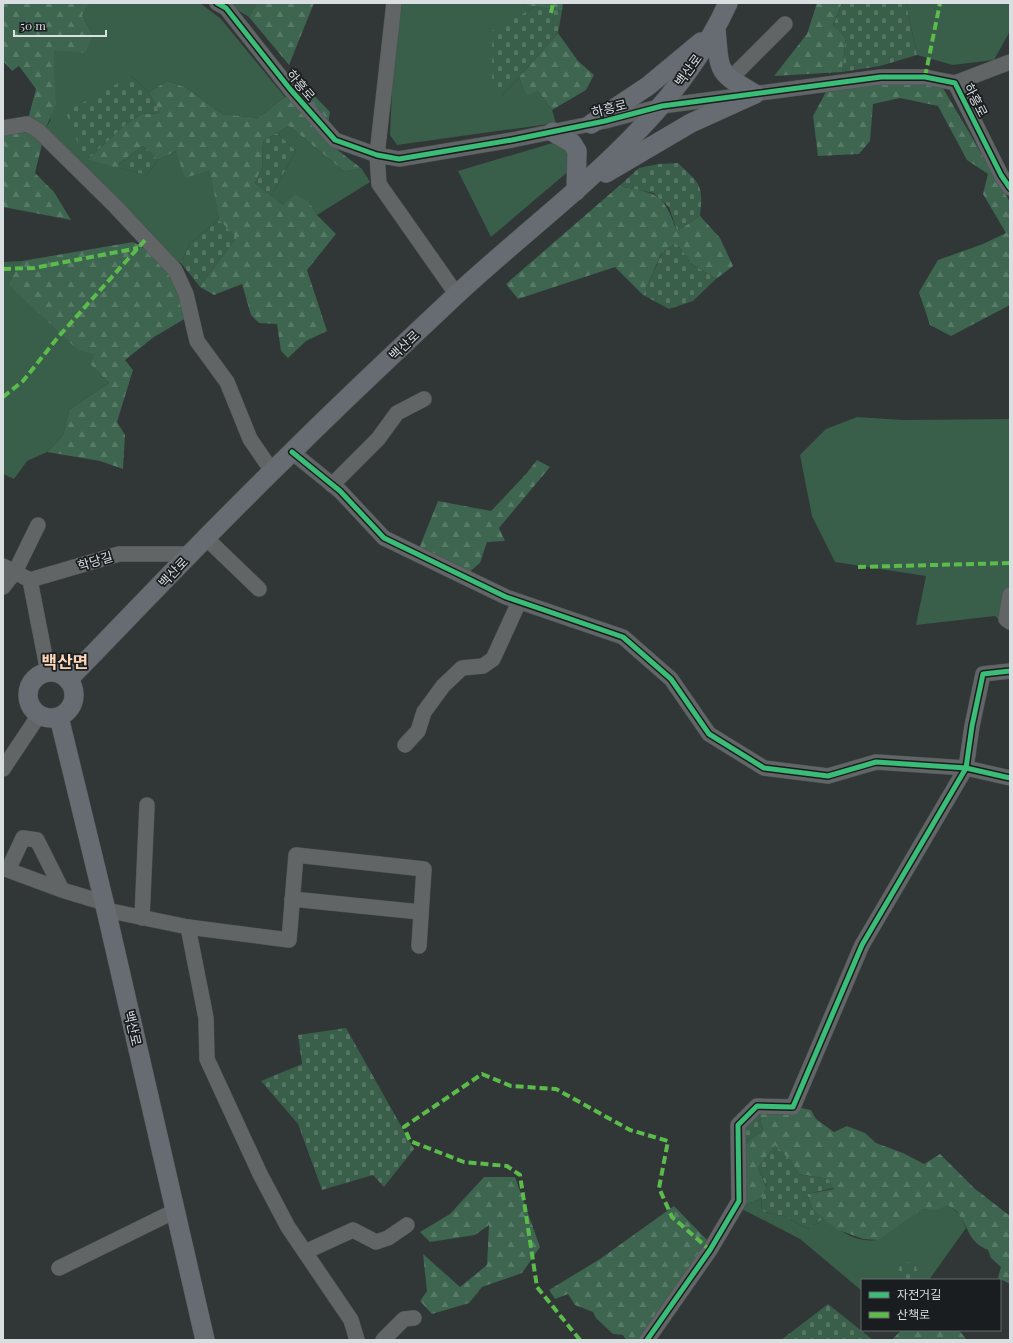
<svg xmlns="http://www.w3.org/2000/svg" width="1013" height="1343" font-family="'Playfair Display','Noto Sans KR',serif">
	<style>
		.grass { fill: #395e4a }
		.forest { fill: url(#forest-firs) }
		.cemetery { fill: url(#cemetery-stones) }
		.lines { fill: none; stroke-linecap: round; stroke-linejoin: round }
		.minor-casing { stroke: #4f5455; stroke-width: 16 }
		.major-casing { stroke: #4f5455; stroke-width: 20 }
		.minor { stroke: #616566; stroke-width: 15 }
		.major { stroke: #666c71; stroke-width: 19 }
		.quiet { stroke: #5cbc4b; stroke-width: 4; stroke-dasharray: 8 4; stroke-linecap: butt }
		.cycleway-casing { stroke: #1a1d1f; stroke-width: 8 }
		.cycleway { stroke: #3abd76; stroke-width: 5 }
		.labels { text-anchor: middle; stroke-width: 3.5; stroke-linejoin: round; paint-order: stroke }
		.street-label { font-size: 13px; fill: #d9dee0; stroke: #1a1d1f }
		.district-label { font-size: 17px; font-weight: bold; fill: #fdd5b7; stroke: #1a1d1f }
	</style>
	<defs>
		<pattern id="forest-firs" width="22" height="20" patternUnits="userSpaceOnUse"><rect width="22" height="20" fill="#3d654f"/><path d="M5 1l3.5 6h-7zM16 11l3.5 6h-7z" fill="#587b68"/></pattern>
		<pattern id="cemetery-stones" width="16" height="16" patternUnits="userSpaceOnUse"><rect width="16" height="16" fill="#395e4a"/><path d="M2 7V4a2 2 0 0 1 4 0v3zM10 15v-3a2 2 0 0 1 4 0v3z" fill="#557564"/></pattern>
	</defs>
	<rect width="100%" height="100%" fill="#313637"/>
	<g class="grass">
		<path d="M91,3H200L221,19L285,97L258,118L222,114L185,87L167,81L149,92L131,76L87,160L147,175L158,160L176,151L211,170L219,220L190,243L181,263L175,261L45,129L50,121L54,50L93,35L82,15Z"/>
		<path d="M226,3H257L249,17Z"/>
		<path d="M402,3H516L536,6L492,32L501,97L519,77L526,94L538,91L552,110L556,123L397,145L390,135L393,68Z"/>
		<path d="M906,3H1010V31L994,60L953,65L917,55Z"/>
		<path d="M289,126L344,171L362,169L370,182L317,215L309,202L283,205L271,196L296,151L277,133Z"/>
		<path d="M556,142L567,149L570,170L491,237L458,171Z"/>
		<path d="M22,261L8,284L96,354L90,364L109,383L69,410L63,436L47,452L27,461L14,479L3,474V262Z"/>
		<path d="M857,417L903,420L1010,419V629L995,616L916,625L926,576L835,562L812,516L800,455L826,429Z"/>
		<path d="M762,1198L761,1211L783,1216L808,1229L824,1218C837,1230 857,1243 877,1240C879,1239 916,1213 923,1209L935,1211L948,1204L960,1215L966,1228L929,1280H862V1291L800,1239L742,1209L744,1205Z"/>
	</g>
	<g class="forest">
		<path d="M3,3H91L82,15L93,35L85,53L54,50V72L56,105L45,129L28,119L36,89L19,66L12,71L3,61Z"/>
		<path d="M257,3H314L289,65L249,17Z"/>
		<path d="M516,3H563L562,11Z"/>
		<path d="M817,3H842L833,25L846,38L842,72L774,76L807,34Z"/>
		<path d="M558,33L578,61L594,75L586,90L552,110L538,91L526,95L519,77Z"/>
		<path d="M167,81L185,87L222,114L258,118L285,97L306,87L330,112L325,140L362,169L344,171L289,126L263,141L262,168L255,183L283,205L295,195L309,202L317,215L336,234L307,270L327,331L306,341L288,358L281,351L277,324L259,323L251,315L242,284L214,295L200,287L236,238L219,220L210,170L185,178L176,151L158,160L143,146L114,167L87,160L125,125L141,114L160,113L149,92Z"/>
		<path d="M884,83H940L1010,202V305L951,336L930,325L919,292L938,260L983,244L1006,233L983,194L988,174L967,160L938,106L900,98L873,104L870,141L859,154L818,156L813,116L826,92Z"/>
		<path d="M29,132L43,140L35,173L54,192L71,220L3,207V134Z"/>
		<path d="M619,186C658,194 663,192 677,231L700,216L720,238L733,266L716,279L692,264L676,243L661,254L643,295L615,267L518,299L506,284Z"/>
		<path d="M133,242C171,261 174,280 186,318L154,337L125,360L133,370L117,422L125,435L123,469L100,461L47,452L63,436L69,410L109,383L90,364L95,354L78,350L8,284L22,261Z"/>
		<path d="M537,460L550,467L499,528L505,541L487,542L480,563L467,574L418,551L438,501L491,511L526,474Z"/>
		<path d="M773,1102L811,1110L816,1119L834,1132L847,1126L865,1133L876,1143L903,1153L924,1164L940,1154L974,1188L1010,1216V1284L998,1278L1001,1267L991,1258L988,1250C969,1242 970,1231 960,1216C958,1211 952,1208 948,1205L935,1211L923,1209L878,1240L863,1239L836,1229L813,1210L807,1194L834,1189L828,1179L799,1174L790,1160L775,1146L758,1168L766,1187L762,1198L744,1205L733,1164L749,1140L763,1131L759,1113Z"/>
		<path d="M484,1177H515L540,1247L522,1273L482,1287L469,1303L432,1314L420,1301L427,1291L423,1254L460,1287L487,1265L489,1225L475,1235L430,1242L420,1232L450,1214Z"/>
		<path d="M674,1206L708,1241L641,1340H626L623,1335L613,1334L596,1318L593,1312L575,1305L568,1294L555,1299L549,1290L600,1259Z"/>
		<path d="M901,1330H959L966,1339L892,1340Z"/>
	</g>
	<g class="cemetery">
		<path d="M842,3H906L917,55L880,66L842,72L846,38L833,26Z"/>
		<path d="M536,6L562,11L558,33L501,97L492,87V31Z"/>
		<path d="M131,76L149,92L160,113L141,114L125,125L87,160L75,137L66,112Z"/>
		<path d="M277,133L296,151L271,196L255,183L262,168L263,141Z"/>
		<path d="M143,146L158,160L147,175L114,167Z"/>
		<path d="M678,163C700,184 704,185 700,216L677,231L669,207L653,193L619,186L639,168L658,164Z"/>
		<path d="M219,220L237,238L200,287L181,263L190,243Z"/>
		<path d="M676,243L692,264L716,279L693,301L669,309L643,295L662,253Z"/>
		<path d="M346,1028L414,1149L384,1187L373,1175L322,1190L298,1124L261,1081L302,1064L298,1035Z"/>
		<path d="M759,1113L763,1131L749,1140L743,1149L742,1130Z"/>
		<path d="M775,1145L790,1160L799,1174L828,1179L834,1188L807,1194L813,1210L824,1218L808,1229L783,1216L761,1211L762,1198L766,1186L758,1168Z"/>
		<path d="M901,1262L914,1263L922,1280H896Z"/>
		<path d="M828,1304L873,1340H781Z"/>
	</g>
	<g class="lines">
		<g class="minor-casing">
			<g id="minor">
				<path d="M217,3L226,8L290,89L335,140L377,155L399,159L512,140L605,121L662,106L881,77H925L955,83L1001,175L1010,188"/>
				<path d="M394,3L377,155L379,184L457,295"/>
				<path d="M730,79L785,24"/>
				<path d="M955,83L1010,62"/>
				<path d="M3,128L27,124L39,131L115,206L175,270L186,294L197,341L227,382L250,439L272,471"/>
				<path d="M292,452L340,491L384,538L506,597L623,637L671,679L709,734L764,768L828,776L876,762L966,768L1010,778"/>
				<path d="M332,485L378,439L397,413L424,399"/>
				<path d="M206,538L259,589"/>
				<path d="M3,566L30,580L119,554H191"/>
				<path d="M30,580L48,672"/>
				<path d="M3,587L15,572L38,525"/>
				<path d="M1010,595L1006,619L1010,622"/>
				<path d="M405,745L418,731L424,712L443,686L462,668L483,666L493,659L519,602"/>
				<path d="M3,769L39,715"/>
				<path d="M62,890L8,870L23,838L37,840L62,890L105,903"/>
				<path d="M292,899L420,912"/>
				<path d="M106,910L188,927L289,940L296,855L424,869L419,946"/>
				<path d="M142,918L147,805"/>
				<path d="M188,927L206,1018L207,1059L260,1174L288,1227L351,1320L357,1340"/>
				<path d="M305,1252L353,1230L376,1242L388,1238L407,1225"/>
				<path d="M59,1268L175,1211"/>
				<path d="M383,1340L404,1319L414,1318"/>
				<path d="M647,1340L710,1250L739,1201L738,1125L757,1106L793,1107L862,945L966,768L972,726L983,674L1010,671"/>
			</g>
		</g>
		<g class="major-casing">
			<g id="major">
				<path d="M716,30C720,73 716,71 755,94"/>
				<path d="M591,124L648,86L701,42"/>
				<path d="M553,132L572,143L577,151L576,191"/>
				<path d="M606,173L691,123L755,94"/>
				<circle cx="51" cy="695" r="23"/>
				<path d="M68,680C142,604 215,526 292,452C345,399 400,348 454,297C551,206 671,128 728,3"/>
				<path d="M59,717L106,910L205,1340"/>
			</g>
		</g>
		<use href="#minor" class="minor"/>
		<use href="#major" class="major"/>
		<g class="quiet">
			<path d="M551,13L553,3"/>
			<path d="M925,77L940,3"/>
			<path d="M3,269L34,268L138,248"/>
			<path d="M3,397L23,381L59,336L146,239"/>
			<path d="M858,567L1010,563"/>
			<path d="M580,1340L537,1287L520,1175L507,1166L464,1162L410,1141L404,1127L482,1074L511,1086L556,1089L630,1130L668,1141L659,1188L672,1217L710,1250"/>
		</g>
		<g class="cycleway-casing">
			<g id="cycleway">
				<path d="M217,3L226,8L290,89L335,140L377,155L399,159L512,140L605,121L662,106L881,77H925L955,83L1001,175L1010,188"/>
				<path d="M292,452L340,491L384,538L506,597L623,637L671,679L709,734L764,768L828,776L876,762L966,768L1010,778"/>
				<path d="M647,1340L710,1250L739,1201L738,1125L757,1106L793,1107L862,945L966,768L972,726L983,674L1010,671"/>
			</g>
		</g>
		<use href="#cycleway" class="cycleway"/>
	</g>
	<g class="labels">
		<g class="street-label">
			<text transform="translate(688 70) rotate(-54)" y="5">백산로</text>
			<text transform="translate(301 85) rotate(50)" y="5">하흥로</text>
			<text transform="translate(976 100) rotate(63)" y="5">하흥로</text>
			<text transform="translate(609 108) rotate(-14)" y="5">하흥로</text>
			<text transform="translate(404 345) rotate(-44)" y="5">백산로</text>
			<text transform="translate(95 561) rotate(-17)" y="5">학당길</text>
			<text transform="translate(173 572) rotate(-46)" y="5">백산로</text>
			<text transform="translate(133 1028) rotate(77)" y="5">백산로</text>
		</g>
		<g class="district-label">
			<text x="65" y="668">백산면</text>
		</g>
	</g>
	<rect width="1013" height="1343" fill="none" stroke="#d9dee0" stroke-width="8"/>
	<rect x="861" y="1279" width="140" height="52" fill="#1a1d1f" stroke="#666a6c"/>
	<rect x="869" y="1292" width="20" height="6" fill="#3abd76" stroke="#666a6c"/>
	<text x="897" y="1299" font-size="12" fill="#d9dee0">자전거길</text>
	<rect x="869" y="1312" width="20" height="6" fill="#5cbc4b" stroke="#666a6c"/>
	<text x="897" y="1319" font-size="12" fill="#d9dee0">산책로</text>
	<path d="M14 30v6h92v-6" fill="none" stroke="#d9dee0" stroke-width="2"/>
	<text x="20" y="30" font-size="12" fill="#d9dee0" stroke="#1a1d1f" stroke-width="3" paint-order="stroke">50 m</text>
</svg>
